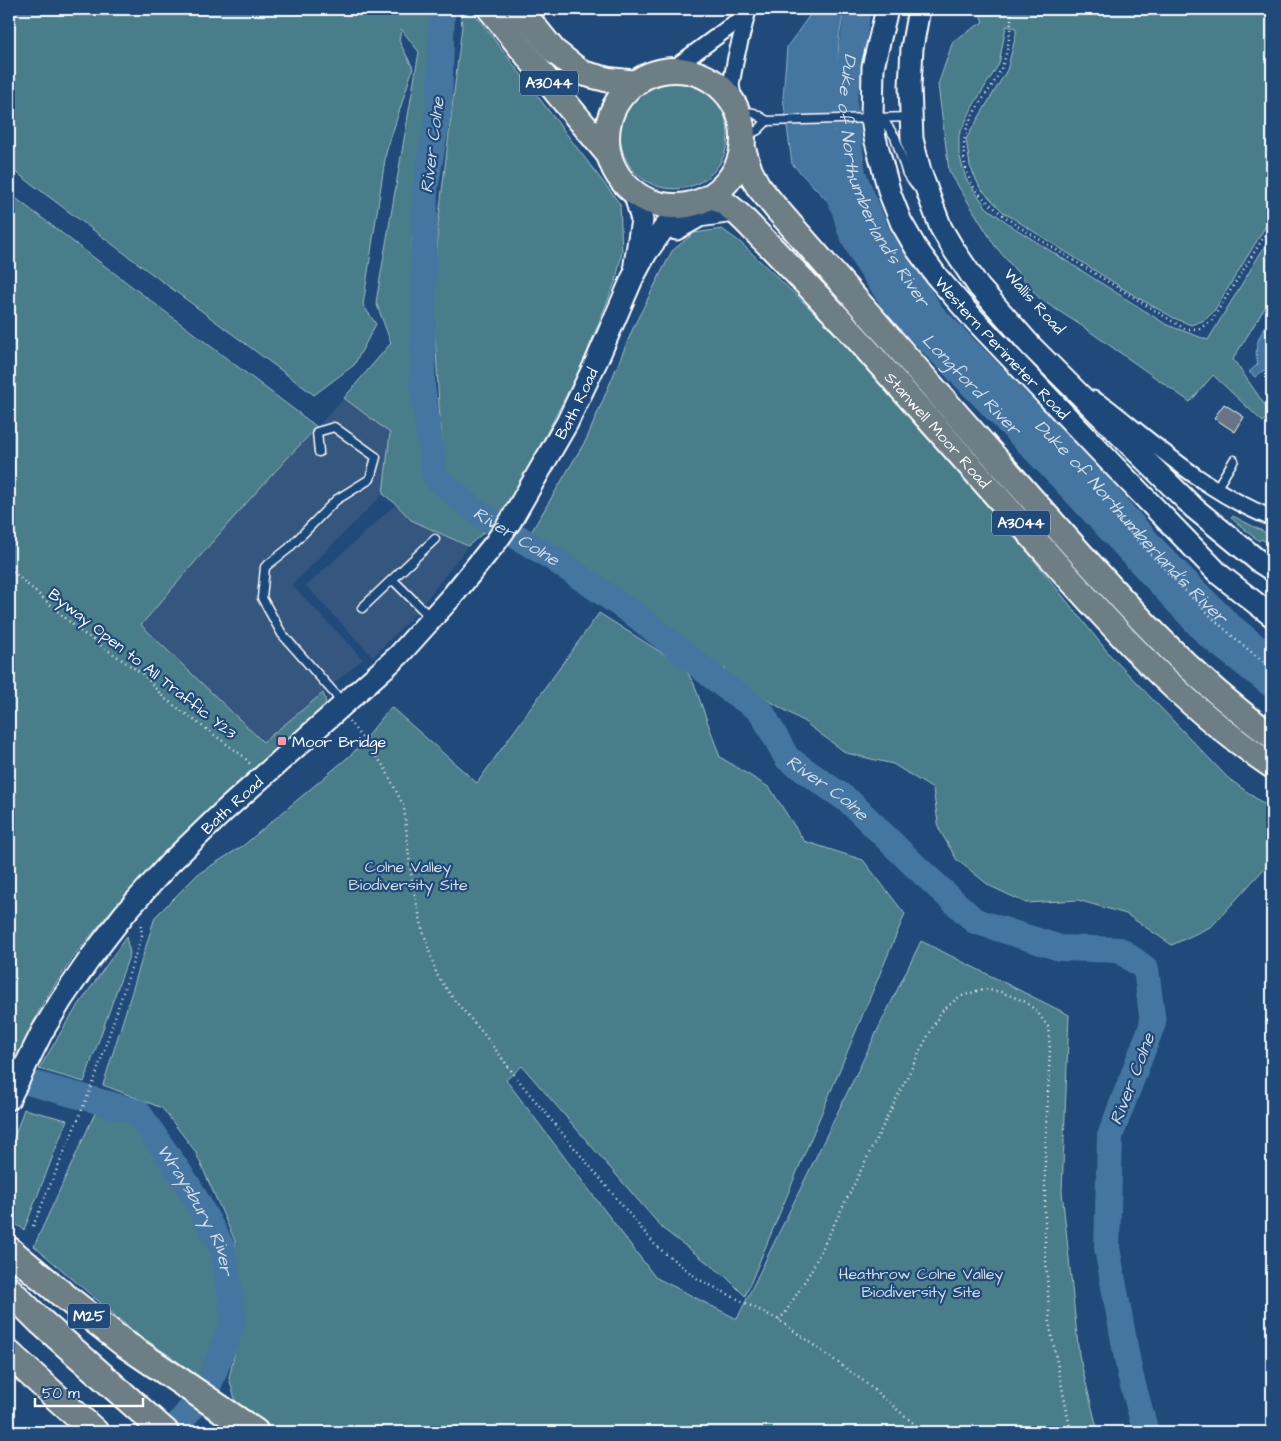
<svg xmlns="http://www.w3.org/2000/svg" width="1281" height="1441" font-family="'Architects Daughter',sans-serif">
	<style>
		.built { fill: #35567e }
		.green { fill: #4a7d89; stroke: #a4bec4 }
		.water { fill: #4476a1; stroke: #8fadc7 }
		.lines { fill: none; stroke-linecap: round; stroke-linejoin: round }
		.river { stroke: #4476a1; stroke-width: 26 }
		.building { fill: #677386; stroke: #fff }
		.lane-casing { stroke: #fff; stroke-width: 11 }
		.street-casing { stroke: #fff; stroke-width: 19 }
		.secondary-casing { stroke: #fff; stroke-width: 25 }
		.primary-casing { stroke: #fff; stroke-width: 28 }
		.highway-casing { stroke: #fff; stroke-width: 30 }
		.path { stroke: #fff; stroke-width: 2.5; stroke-dasharray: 1 4; stroke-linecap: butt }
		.lane { stroke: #1f4a7a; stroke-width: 8 }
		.street { stroke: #1f4a7a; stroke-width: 15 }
		.secondary { stroke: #1f4a7a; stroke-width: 21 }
		.primary { stroke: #6d7e84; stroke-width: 24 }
		.highway { stroke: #6d7e84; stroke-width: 26 }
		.poi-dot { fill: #ff9aa2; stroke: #1f4a7a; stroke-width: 2 }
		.labels { text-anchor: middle; stroke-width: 4.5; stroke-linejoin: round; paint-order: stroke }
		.shield { fill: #1f4a7a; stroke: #bcc9d7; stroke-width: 1 }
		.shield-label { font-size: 15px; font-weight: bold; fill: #fff }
		.street-label { font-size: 16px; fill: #fff; stroke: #1f4a7a }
		.poi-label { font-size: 16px; fill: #fff; stroke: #1f4a7a; text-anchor: start }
		.park-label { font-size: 16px; fill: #d2dee2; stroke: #1f4a7a }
		.water-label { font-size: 18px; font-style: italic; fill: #d0dde8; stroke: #1f4a7a }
	</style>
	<rect width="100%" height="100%" fill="#1f4a7a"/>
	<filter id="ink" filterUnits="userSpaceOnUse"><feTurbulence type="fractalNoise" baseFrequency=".02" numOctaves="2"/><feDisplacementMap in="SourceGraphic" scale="10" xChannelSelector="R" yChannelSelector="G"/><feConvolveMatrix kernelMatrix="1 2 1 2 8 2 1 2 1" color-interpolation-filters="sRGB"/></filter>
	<g filter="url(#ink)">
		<g class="built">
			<path d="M344,398L390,433L383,494L292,585L363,659L263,743L141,625L231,519Z"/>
			<path d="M396,504L411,520L468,546L423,604L419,601L413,607L417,612L373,657L306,586Z"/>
		</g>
		<g class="green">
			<path d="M9,9H439L412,238L411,343L419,447L425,484L489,528L468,546L411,520L396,504L383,494L390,433L344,398L391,343L376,302L419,52L401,29L399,41L413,68L386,153L363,305L376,324L354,365L314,395L9,167Z"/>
			<path d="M460,9H471L620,204L622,252L616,280L581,367L503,517L445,472L439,406L434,312L438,224L462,26Z"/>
			<path d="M978,9H1272V216L1214,311L1205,320L1191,325L1174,318L1135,296L1003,212L980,188L970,166L966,139L1007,70L1016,35V28L1006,26L999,64L973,106L959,135V153L966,179L987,208L1013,227L1167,325L1208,340L1272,234V296L1233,359L1271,414L1263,422L1213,375L1190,402L1082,326L1040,299L995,246L949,171L938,85L953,41L983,22Z"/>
			<circle cx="674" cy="135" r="54"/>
			<path d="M9,193L317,427C255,491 199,557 141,625L263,742L323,693C327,701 326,704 322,712L273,752L234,786L180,838L115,906L74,956L43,1003L9,1072Z"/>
			<path d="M722,229L740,242L824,322L984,498L1110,655L1228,778L1272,810V860L1212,926L1172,945L1126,914L1078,900L1026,903L990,886L957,860L939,829L933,789L893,764L846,753L803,721L724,674L725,668L720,673L644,609L530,534L587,438L634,326L672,251L694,233Z"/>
			<path d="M1233,516L1272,536V545L1261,539L1259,541L1231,518Z"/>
			<path d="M599,613L684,667L694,684L720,757L770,788L804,841L863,860L905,914L745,1296L725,1276L663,1229L522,1066L506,1080L655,1277L737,1319L921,941L1069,1015L1062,1191L1079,1355L1098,1432H278L236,1403L229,1378L240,1328L235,1241L195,1151L162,1108L103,1085L155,917L198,874L244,845L353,753L391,707L477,783Z"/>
			<path d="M126,937L130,953L84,1082L39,1069L67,1022Z"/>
			<path d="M24,1109L67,1120L24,1230L9,1219V1152Z"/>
			<path d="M95,1113L133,1120L176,1176L218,1253L224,1321L200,1377L132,1330L34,1246Z"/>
		</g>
		<g class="water">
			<path d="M814,9H844L839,38L835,131L852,207L839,213L792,164L783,97L787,47Z"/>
			<path d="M1272,315V378L1264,370L1255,377L1249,372L1258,364C1252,343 1262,333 1272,315Z"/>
		</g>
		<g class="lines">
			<g class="river">
				<path id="s1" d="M442,9L439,107L425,189L422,386L435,477L478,513L554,559L638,617L727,688L761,711L787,758L850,802L913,864L975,921L1060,948L1120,950L1146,969L1153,1023L1110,1136L1107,1248L1130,1374L1146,1432"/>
				<path id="s2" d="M858,9L844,102L853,174L876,231L933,316L1074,459L1153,548L1193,589L1227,623L1272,660"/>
				<path id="s3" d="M832,179L845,211L850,229L864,258L898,308L1060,476L1208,635L1272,685"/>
				<path id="s4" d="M9,1077L138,1112L188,1185L223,1249L234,1319L210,1382L192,1407L172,1432"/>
			</g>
		</g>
		<path class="building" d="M1224,404L1244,417L1235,432L1214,418Z"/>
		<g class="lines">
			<g class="lane-casing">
				<g id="lane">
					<path d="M737,111L754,113L767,121L910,117"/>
					<path d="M882,118L895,137L907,174L917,187"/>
					<path d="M744,137L758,130L767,121"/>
					<path d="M319,452L317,432L334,427L376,457L370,479L336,500L288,549L265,567L262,598L282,634L343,703"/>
					<path d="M1216,489L1234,460"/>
					<path d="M393,580L430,617"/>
					<path d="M362,608L435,539"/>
				</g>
			</g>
			<g class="street-casing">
				<g id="street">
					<path d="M674,68L747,14"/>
					<path d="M735,106L731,85L736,57L747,14L750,9"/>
					<path d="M1093,399L1107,407C1159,448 1210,494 1272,518"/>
				</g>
			</g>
			<g class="secondary-casing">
				<g id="secondary">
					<path id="s5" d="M887,9L873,67L872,118L875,138L890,194L901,222L916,248L938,278L972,317L1111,463L1220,575L1272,616"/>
					<path d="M919,9L912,48L910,86L912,139L920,171L933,207L941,228L954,250L979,287L1031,346L1137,452L1194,508L1261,563L1272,570"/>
					<path d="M676,229L699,216L734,211"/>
					<path d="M635,264L642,220L635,195"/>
					<path id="s6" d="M9,1099L42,1032L62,999L91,957L125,913L170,863L223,812L399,655L453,595L496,542L510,522L567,423L597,360L632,279L646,253L670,220L689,206"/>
				</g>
			</g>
			<g class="primary-casing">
				<g id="primary">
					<path d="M490,9L558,94L609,155"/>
					<path d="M520,9L554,51L582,73L609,80L637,83"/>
					<circle cx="675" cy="138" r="68"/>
					<path d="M743,149L750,171L758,186L775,207C827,266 878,325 930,384C963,422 997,459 1030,497C1105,581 1180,670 1272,736"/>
					<path id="s7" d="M713,196C735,207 752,229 770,246C804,281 837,315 869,352C922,412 976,472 1029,533C1104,618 1177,702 1272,766"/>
				</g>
			</g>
			<g class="highway-casing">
				<g id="highway">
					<path d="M9,1250L63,1295L125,1344L255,1432"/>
					<path d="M9,1290L40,1321L165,1432"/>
					<path d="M9,1354L95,1432"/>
				</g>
			</g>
			<g class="path">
				<path d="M1012,9C1010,32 1009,54 998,75C989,93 973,109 967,128C961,147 963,170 974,187C985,202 1002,214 1016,225L1185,329H1199L1212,320L1272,224"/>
				<path d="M1113,514C1164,568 1213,625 1272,668"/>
				<path d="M9,568L80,631L144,675L164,698L243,756L251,765"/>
				<path d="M349,721L385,768L404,807L409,858L413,887L423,931L437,975L455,1001L483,1033L523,1086L656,1246L698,1279L779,1320L862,1380L924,1432"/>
				<path d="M33,1226L94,1081L142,935L140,921"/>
				<path d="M779,1320L787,1310L811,1271L921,1049L941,1012L959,997L983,989L1001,992L1026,1002L1038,1013L1048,1027L1050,1049L1045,1159V1242L1050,1327L1071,1432"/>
				<path d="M9,1430L17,1432"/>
			</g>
			<use href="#lane" class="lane"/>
			<use href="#street" class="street"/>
			<use href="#secondary" class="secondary"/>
			<use href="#primary" class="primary"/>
			<use href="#highway" class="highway"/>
		</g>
	</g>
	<rect class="poi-dot" x="277" y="736" width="10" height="10" rx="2.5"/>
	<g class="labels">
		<g class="shield">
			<rect x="520" y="70.5" width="58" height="25" rx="4"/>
			<rect x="992" y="510.5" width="58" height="25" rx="4"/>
			<rect x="68" y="1303.5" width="42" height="25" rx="4"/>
		</g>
		<g class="shield-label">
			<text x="549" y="88">A3044</text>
			<text x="1021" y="528">A3044</text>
			<text x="89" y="1321">M25</text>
		</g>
		<g class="street-label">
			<text transform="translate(1035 301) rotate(48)" y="6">Wallis Road</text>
			<text dy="6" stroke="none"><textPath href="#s5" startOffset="381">Western Perimeter Road</textPath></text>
			<text dy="6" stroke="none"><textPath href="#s6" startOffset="906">Bath Road</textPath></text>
			<text dy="6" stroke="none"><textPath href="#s7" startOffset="325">Stanwell Moor Road</textPath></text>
			<text transform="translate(143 663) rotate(38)" y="6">Byway Open to All Traffic Y23</text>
			<text dy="6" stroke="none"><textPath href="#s6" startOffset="372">Bath Road</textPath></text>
		</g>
		<g class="poi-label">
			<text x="292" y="747">Moor Bridge</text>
		</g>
		<g class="park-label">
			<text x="408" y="872">Colne Valley<tspan x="408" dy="18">Biodiversity Site</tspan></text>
			<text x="921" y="1279">Heathrow Colne Valley<tspan x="921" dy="18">Biodiversity Site</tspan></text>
		</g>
		<g class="water-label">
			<text transform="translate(432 145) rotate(-83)" y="6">River Colne</text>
			<text dy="6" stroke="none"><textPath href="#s2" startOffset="181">Duke of Northumberland's River</textPath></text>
			<text dy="6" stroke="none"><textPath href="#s3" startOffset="252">Longford River</textPath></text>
			<text dy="6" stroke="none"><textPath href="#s2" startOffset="616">Duke of Northumberland's River</textPath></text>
			<text dy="6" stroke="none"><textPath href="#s1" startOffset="571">River Colne</textPath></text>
			<text dy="6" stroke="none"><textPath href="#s1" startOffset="976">River Colne</textPath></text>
			<text transform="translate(1132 1079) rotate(-69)" y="6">River Colne</text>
			<text dy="6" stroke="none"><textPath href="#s4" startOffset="248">Wraysbury River</textPath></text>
		</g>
	</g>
	<rect width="1281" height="1441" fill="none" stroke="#1f4a7a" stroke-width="30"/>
	<rect x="15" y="15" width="1251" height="1411" fill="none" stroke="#fff" stroke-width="2" filter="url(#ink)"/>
	<path d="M35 1398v8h108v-8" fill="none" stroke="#ffffff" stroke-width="2.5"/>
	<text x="42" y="1398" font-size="15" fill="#ffffff" stroke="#1f4a7a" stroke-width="4" paint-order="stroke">50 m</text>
</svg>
